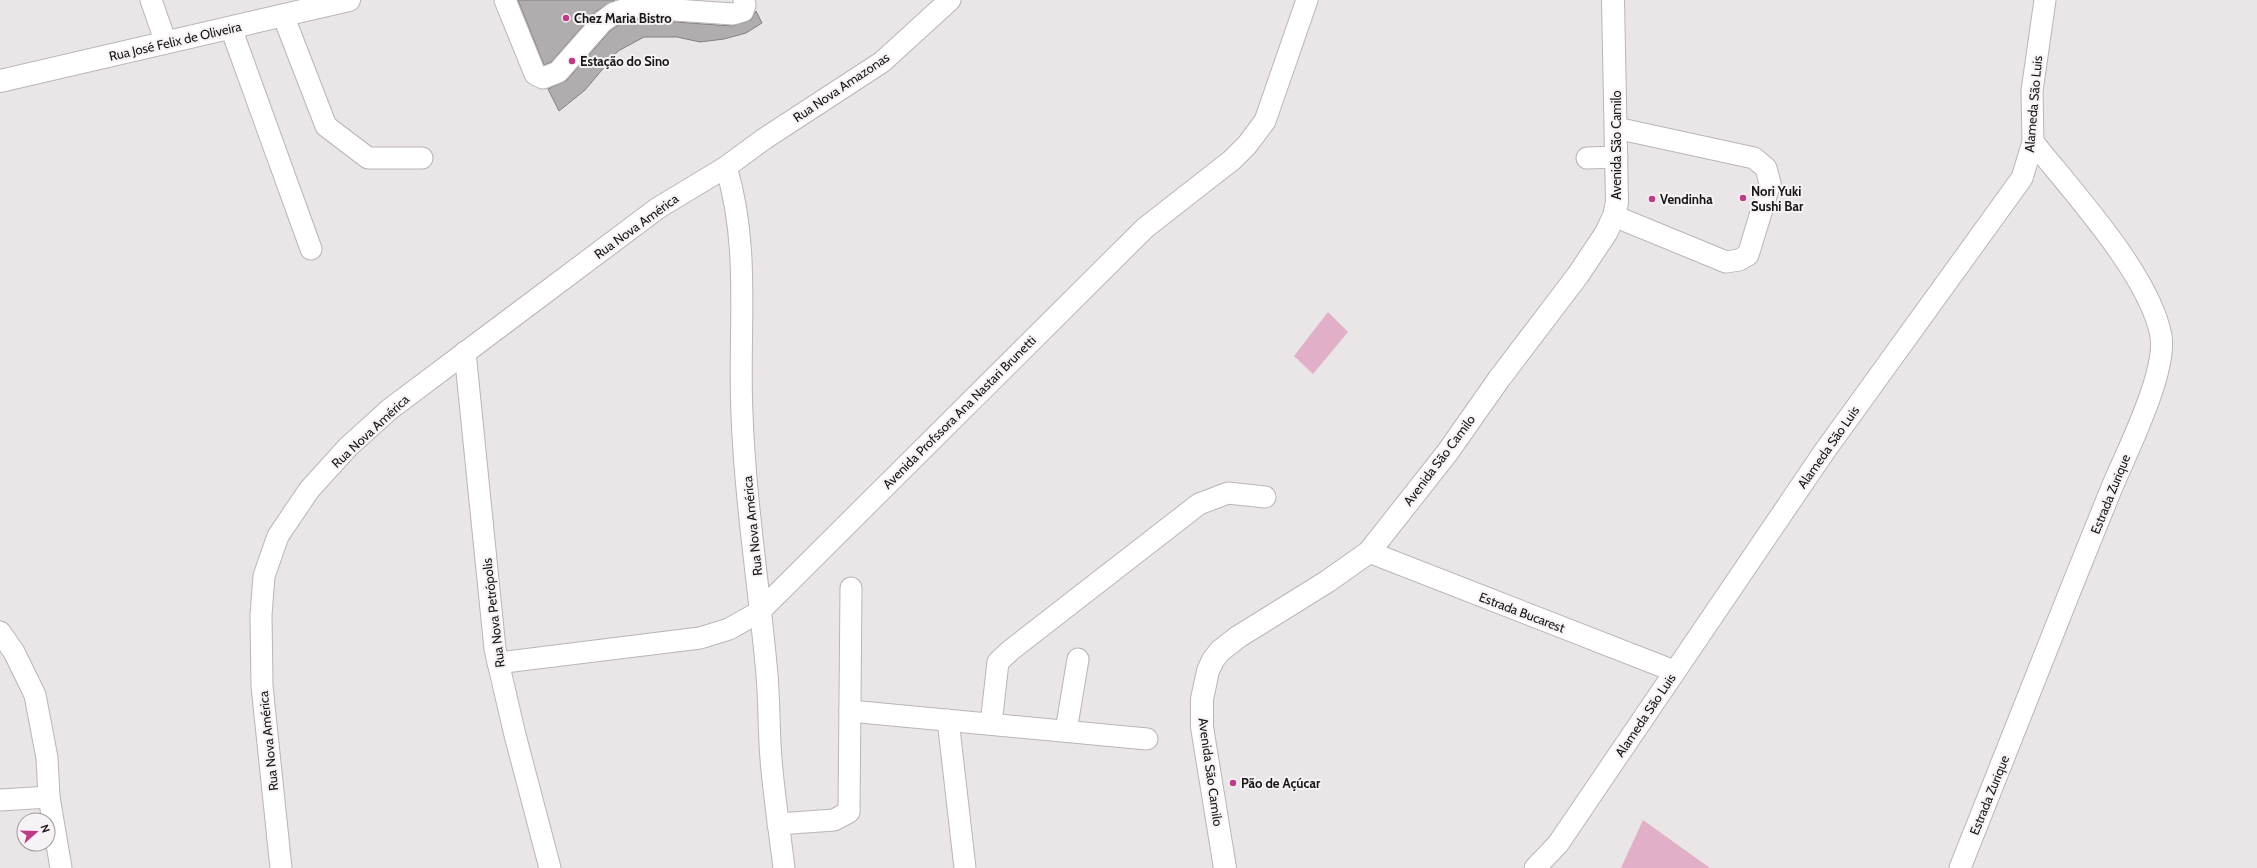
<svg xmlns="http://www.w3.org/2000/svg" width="2257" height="868" font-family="Cabin,sans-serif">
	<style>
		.green { fill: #e1b0c8 }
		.building { fill: #b1acae; stroke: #848082 }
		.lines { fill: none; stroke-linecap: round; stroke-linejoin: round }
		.minor-casing { stroke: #bab5b7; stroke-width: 23 }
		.major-casing { stroke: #bab5b7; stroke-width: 24 }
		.minor { stroke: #fff; stroke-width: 21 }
		.major { stroke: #fff; stroke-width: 22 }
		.poi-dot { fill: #bc3c88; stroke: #f7f2f5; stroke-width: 1.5 }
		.labels { text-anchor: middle; stroke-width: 4; stroke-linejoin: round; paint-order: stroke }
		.poi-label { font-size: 13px; font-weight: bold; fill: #181617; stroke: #f7f2f5; text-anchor: start }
		.street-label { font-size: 13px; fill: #181617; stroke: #f7f2f5 }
	</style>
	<rect width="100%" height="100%" fill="#eae5e7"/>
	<g class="green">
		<path d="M1328,312L1348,332L1313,374L1294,356Z"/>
		<path d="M1643,820L1710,868H1621Z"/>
	</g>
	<g class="building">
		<path d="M518,0H615L595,12L551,62L544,65Z"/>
		<path d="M756,11L762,23L746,33L724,39L700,42L677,37H644L618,51L585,90L559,111L548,89L567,80L610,31L620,24L634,19L732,26L751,20Z"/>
	</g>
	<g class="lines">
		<g class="minor-casing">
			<g id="minor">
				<path d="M151,0L166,43"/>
				<path d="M505,0L535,74L543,78L558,72L602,22L614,13L632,7L733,14L743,11L745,5L744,0"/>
				<path d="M283,15L326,126L368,158H422"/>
				<path d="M231,28L311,249"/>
				<path d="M1587,158L1617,157"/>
				<path d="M726,167C751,248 738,331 742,414C745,497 758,580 766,664C770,699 768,734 772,770C775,802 780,835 784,868"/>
				<path d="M1614,216L1726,262L1739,260L1748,255L1770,183L1766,168L1754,158L1616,128"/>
				<path d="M465,352L495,649L515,735L550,868"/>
				<path d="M1369,552L1674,671"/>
				<path d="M0,632L14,652L35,695L47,758L49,797L61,868"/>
				<path d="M498,663L700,638L729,629L759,612L1145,228L1232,160L1247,145L1265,121L1307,0"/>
				<path d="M850,711L1147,739"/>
				<path d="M948,720L965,868"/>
				<path d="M991,724L998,662L1011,650L1199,504L1228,493L1265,497"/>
				<path d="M1066,731L1078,659"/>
				<path d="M0,800L49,797"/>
				<path d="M778,824L834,820L849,812L851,588"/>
				<path d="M281,868L262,686L261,615L264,576L278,536L309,490L348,447L390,409L658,208L726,167L764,139L882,62L950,0"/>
				<path d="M1535,868L1558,844L1824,452L2022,178L2033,142L2032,91L2045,0"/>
				<path d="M1960,868C2010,743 2059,617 2110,492C2125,455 2167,374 2161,336C2150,275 2072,191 2033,142"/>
			</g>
		</g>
		<g class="major-casing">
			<g id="major">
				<path d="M0,81L349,0"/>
				<path d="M1225,868L1202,727V699L1208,671L1213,660L1220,651L1238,637L1328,581L1369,552L1447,453L1499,379L1578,275L1606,233L1614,216L1617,202L1613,0"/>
			</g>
		</g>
		<use href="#minor" class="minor"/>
		<use href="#major" class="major"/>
	</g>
	<g class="poi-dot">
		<circle cx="566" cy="18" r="4"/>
		<circle cx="572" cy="61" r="4"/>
		<circle cx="1743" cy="198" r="4"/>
		<circle cx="1652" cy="199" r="4"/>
		<circle cx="1233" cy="783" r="4"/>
	</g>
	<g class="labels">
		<g class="poi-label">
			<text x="574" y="23">Chez Maria Bistro</text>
			<text x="580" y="66">Estação do Sino</text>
			<text x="1751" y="196">Nori Yuki<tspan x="1751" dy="15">Sushi Bar</tspan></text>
			<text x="1660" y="204">Vendinha</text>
			<text x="1241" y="788">Pão de Açúcar</text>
		</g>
		<g class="street-label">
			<text transform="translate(175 41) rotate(-13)" y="5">Rua José Felix de Oliveira</text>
			<text transform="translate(841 87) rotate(-34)" y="5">Rua Nova Amazonas</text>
			<text transform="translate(2033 104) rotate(-85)" y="5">Alameda São Luis</text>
			<text transform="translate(1616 145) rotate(-90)" y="5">Avenida São Camilo</text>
			<text transform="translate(636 226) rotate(-36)" y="5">Rua Nova América</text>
			<text transform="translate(959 412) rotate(-45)" y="5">Avenida Profssora Ana Nastari Brunetti</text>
			<text transform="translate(370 431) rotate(-43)" y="5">Rua Nova América</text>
			<text transform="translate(1828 447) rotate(-55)" y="5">Alameda São Luis</text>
			<text transform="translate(1439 460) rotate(-53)" y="5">Avenida São Camilo</text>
			<text transform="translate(2110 494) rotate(-68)" y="5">Estrada Zurique</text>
			<text transform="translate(752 526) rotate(-96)" y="5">Rua Nova América</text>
			<text transform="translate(1522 612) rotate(21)" y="5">Estrada Bucarest</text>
			<text transform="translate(493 613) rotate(-97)" y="5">Rua Nova Petrópolis</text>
			<text transform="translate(1645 715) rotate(-56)" y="5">Alameda São Luis</text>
			<text transform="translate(268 741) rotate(-96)" y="5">Rua Nova América</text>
			<text transform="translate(1211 772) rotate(82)" y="5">Avenida São Camilo</text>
			<text transform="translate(1989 795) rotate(-68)" y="5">Estrada Zurique</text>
		</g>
	</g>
	<g transform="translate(36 832) rotate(70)"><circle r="19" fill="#f7f2f5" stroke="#9e9a9c"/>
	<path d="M0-3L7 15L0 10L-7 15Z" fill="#bc3c88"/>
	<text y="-6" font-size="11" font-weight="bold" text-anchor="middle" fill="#181617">N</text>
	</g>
</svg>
